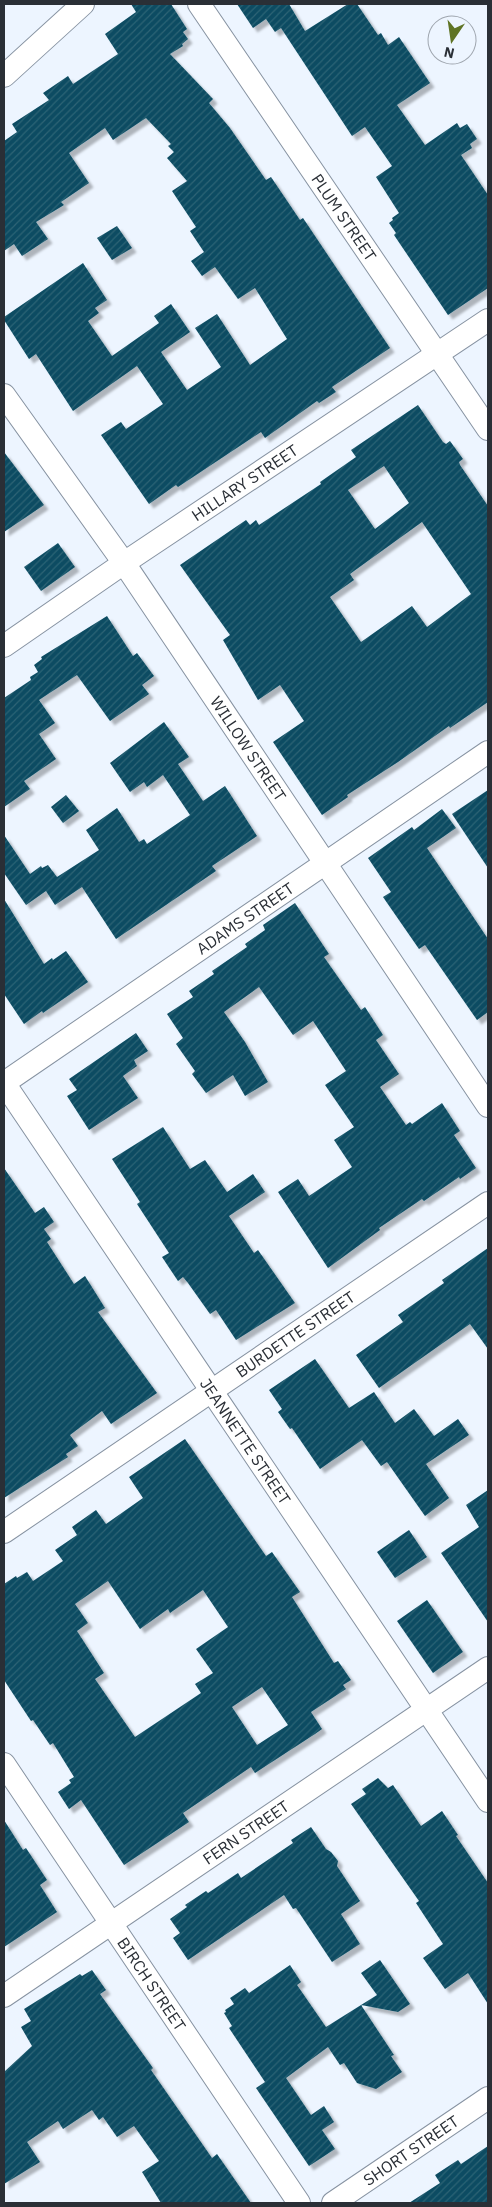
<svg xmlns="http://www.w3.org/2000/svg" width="492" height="2207" font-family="'IBM Plex Sans',sans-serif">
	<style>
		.building { fill: url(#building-hatch); fill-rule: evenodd; filter: url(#shadow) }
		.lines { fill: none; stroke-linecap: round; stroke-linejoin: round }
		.minor-casing { stroke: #8793a2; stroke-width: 24 }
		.minor { stroke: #fff; stroke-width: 22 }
		.labels { text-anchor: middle; stroke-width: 5; stroke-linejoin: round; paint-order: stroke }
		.street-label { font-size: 16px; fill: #2a2f36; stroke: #edf5ff }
	</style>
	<defs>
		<pattern id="building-hatch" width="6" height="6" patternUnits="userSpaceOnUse" patternTransform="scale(1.25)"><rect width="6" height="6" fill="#0a4c62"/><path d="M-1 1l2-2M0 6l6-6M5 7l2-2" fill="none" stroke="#2e6375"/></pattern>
		<filter id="shadow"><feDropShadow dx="4.5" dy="4.5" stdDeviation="1" flood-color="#0004"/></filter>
	</defs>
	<rect width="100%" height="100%" fill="#edf5ff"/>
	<g class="building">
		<path d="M131,4H171L187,29L183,32L188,39L182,44L183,46L170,54L213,99L209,103L230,128L266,180L271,177L300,220L303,218L390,348L332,387L336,392L319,403L317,401L265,438L261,432L178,487L176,485L149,504L101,435L121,422L126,429L163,404L137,366L73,411L36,354L29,359L4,320V317L83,263L107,300L95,308L99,313L88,321L112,356L159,323L154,316L171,304L190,332L161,352L187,390L221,367L195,328L217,314L250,365L287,339L255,288L238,299L215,267L202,276L191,261L204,252L190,231L196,227L172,191L187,181L167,158L174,152L168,146L171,144L146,118L113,140L105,128L69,153L89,183L61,202L64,205L36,222L48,239L22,256L14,244L4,251V141L17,132L12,124L49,100L43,93L68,76L73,84L118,54L105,34L136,12Z"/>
		<path d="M237,4H289L305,31L348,4H357L378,35L381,33L388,45L399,37L430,83L397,105L425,145L457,123L460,128L467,124L477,139L470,144L472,148L461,155L488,195V288L448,315L394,235L396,233L389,223L393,220L392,218L399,213L376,177L392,166L365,127L352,136L281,28L275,32L266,19L253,28Z"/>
		<path d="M117,226L132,248L112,260L97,238Z"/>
		<path d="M418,405L443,442L446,444L450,441L463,459L459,462L460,465L488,506V702L450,728L449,726L398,762L347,795L348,797L322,815L273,742L304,721L280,685L258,700L223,640L230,635L180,565L246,520L250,525L256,520L259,525L321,484L320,482L356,457L351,450ZM384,466L409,503L375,529L348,490ZM422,522L471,594L427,627L412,606L361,642L330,597L354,580L350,574L354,571Z"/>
		<path d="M4,452L44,505L4,532Z"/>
		<path d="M58,543L75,567L41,591L24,567Z"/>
		<path d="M107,616L133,656L137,653L154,676L142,685L149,694L110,721L77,675L39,700L55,723L39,734L56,759L24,781L30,789L4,807V698L31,680L30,677L38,672L34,665L42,659L41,657Z"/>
		<path d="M164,722L189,757L178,764L203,801L225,786L257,836L212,866L216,871L116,939L82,887L55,905L46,891L26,905L4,873V835L30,874L41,866L42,868L48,865L57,877L99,850L86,830L117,808L139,842L144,839L147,844L190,815L163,775L147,787L144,782L130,792L110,763Z"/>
		<path d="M488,790V868L452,814Z"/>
		<path d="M66,795L79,811L63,823L51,807Z"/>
		<path d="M442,809L456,828L427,848L488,939V1012L477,1020L425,945L419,949L383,897L391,892L368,858L412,827L414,830Z"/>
		<path d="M4,899L44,964L52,958L53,960L66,951L88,982L43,1013L42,1011L24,1024L4,994Z"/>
		<path d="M295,903L329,954L324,957L361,1010L365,1007L383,1035L376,1040L399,1074L380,1087L406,1125L410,1122L412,1124L442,1103L460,1131L454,1135L476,1168L460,1179L459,1177L424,1201L422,1199L379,1228L380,1230L328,1268L278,1192L298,1179L309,1196L352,1167L334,1140L354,1127L325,1085L346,1071L313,1021L293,1035L259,987L224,1012L245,1042L268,1082L245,1096L233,1075L206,1093L192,1074L195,1071L176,1044L183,1038L167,1014L193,997L189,991L214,974L212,971L247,947L245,944L265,930L263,925Z"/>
		<path d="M136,1033L148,1051L134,1060L137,1066L123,1076L138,1098L89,1130L67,1096L77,1090L69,1079Z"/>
		<path d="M163,1127L190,1169L205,1160L227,1192L253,1174L265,1192L229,1216L254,1253L258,1250L295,1303L236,1340L216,1310L210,1314L188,1283L183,1277L178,1281L162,1257L169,1253L137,1204L140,1202L112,1159Z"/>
		<path d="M4,1168L35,1213L44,1207L54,1222L44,1229L51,1239L47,1242L74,1284L85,1276L105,1308L98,1312L157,1393L111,1424L102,1411L70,1435L78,1446L66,1454L68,1457L4,1498Z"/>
		<path d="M488,1248V1349L470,1324L379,1388L356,1355L403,1322L398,1315L444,1283L442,1280Z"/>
		<path d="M315,1359L349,1408L374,1392L395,1423L414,1409L434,1436L458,1419L469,1435L426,1464L449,1498L425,1516L387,1462L381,1466L362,1440L320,1469L292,1428L290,1429L278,1412L282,1409L269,1390Z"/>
		<path d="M185,1439L266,1556L272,1552L300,1592L292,1597L334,1663L338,1661L351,1680L343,1685L346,1689L311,1712L322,1729L315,1734L255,1773L251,1767L183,1813L189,1822L124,1865L81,1800L69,1809L58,1792L71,1783L69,1780L74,1777L53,1743L50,1745L33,1720L31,1721L4,1680V1584L16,1576L17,1578L27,1572L33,1581L63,1561L55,1550L77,1535L72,1527L96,1510L106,1524L143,1498L129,1477ZM108,1581L140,1629L168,1609L170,1613L203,1590L228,1627L196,1649L213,1673L195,1684L201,1693L135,1737L95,1679L104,1673L77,1631L88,1623L75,1604ZM262,1687L288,1725L257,1745L232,1707Z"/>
		<path d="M488,1490V1622L441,1553L479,1527L466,1505Z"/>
		<path d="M409,1530L427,1557L395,1578L377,1552Z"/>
		<path d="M427,1600L463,1652L433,1673L397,1621Z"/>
		<path d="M378,1778L388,1788L393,1785L421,1826L442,1811L458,1835L456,1836L488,1883V2004L468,1973L445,1989L423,1958L443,1944L416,1903L419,1901L351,1804L366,1794L362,1789Z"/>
		<path d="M4,1820L23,1850L26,1848L47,1880L40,1885L57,1912L4,1947Z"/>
		<path d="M311,1827L326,1849L331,1852L338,1861L337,1866L360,1901L341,1914L360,1944L332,1962L296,1908L293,1909L284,1895L188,1960L173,1938L180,1933L170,1919L187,1907L185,1905L206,1891L208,1893L238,1873L241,1878L293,1843L291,1840Z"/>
		<path d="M380,1960L410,2004L398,2012L361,2005L394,2055L391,2056L402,2072L376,2089L357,2083L344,2063L340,2065L328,2047L286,2078L311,2115L324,2106L334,2122L322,2130L335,2149L309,2166L256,2088L265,2082L229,2028L232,2026L224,2013L226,2012L225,2010L234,2004L230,1998L245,1988L249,1993L290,1965L301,1982L297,1985L326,2027L377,1995L361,1973Z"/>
		<path d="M92,1970L106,1990L100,1994L153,2068L151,2070L212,2158L217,2154L251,2203H161L142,2172L159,2161L134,2126L117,2137L103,2117L99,2120L92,2110L63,2129L58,2121L27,2142L40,2162L4,2184V2072L32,2046L21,2027L31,2021L24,2009L80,1974L82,1976Z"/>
		<path d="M488,2146V2203H409L440,2183L435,2175L458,2160L461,2164Z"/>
	</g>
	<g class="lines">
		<g class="minor-casing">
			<g id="minor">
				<path id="s1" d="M199,4L488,429"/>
				<path d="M4,76L83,4"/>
				<path id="s2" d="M4,395L124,563L488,1106"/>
				<path id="s3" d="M4,646L124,563L488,320"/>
				<path id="s4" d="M4,1083L488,1801"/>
				<path id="s5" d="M4,1083L488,752"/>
				<path id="s6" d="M4,1532L488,1203"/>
				<path id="s7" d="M4,1764L299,2203"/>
				<path id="s8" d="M4,1996L488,1668"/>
				<path id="s9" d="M333,2203L488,2098"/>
			</g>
		</g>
		<use href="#minor" class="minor"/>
	</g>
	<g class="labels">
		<g class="street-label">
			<text dy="6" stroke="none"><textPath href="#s1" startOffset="258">PLUM STREET</textPath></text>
			<text dy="6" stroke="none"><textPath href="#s3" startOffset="291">HILLARY STREET</textPath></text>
			<text dy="6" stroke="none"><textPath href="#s2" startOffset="430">WILLOW STREET</textPath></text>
			<text dy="6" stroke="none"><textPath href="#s5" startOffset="292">ADAMS STREET</textPath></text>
			<text dy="6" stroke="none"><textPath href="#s6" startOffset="352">BURDETTE STREET</textPath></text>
			<text dy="6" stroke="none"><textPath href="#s4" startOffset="432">JEANNETTE STREET</textPath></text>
			<text dy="6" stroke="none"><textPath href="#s8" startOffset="292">FERN STREET</textPath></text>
			<text dy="6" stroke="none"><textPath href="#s7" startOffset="265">BIRCH STREET</textPath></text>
			<text dy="6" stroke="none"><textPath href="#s9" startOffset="94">SHORT STREET</textPath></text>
		</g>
	</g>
	<rect width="492" height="2207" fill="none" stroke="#2a2f36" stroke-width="10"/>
	<g transform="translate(452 40) rotate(193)"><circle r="24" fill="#edf5ff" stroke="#9fa6af"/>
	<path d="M0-4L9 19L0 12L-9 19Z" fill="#5f7425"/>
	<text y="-8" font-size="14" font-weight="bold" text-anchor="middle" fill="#2a2f36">N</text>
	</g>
</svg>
